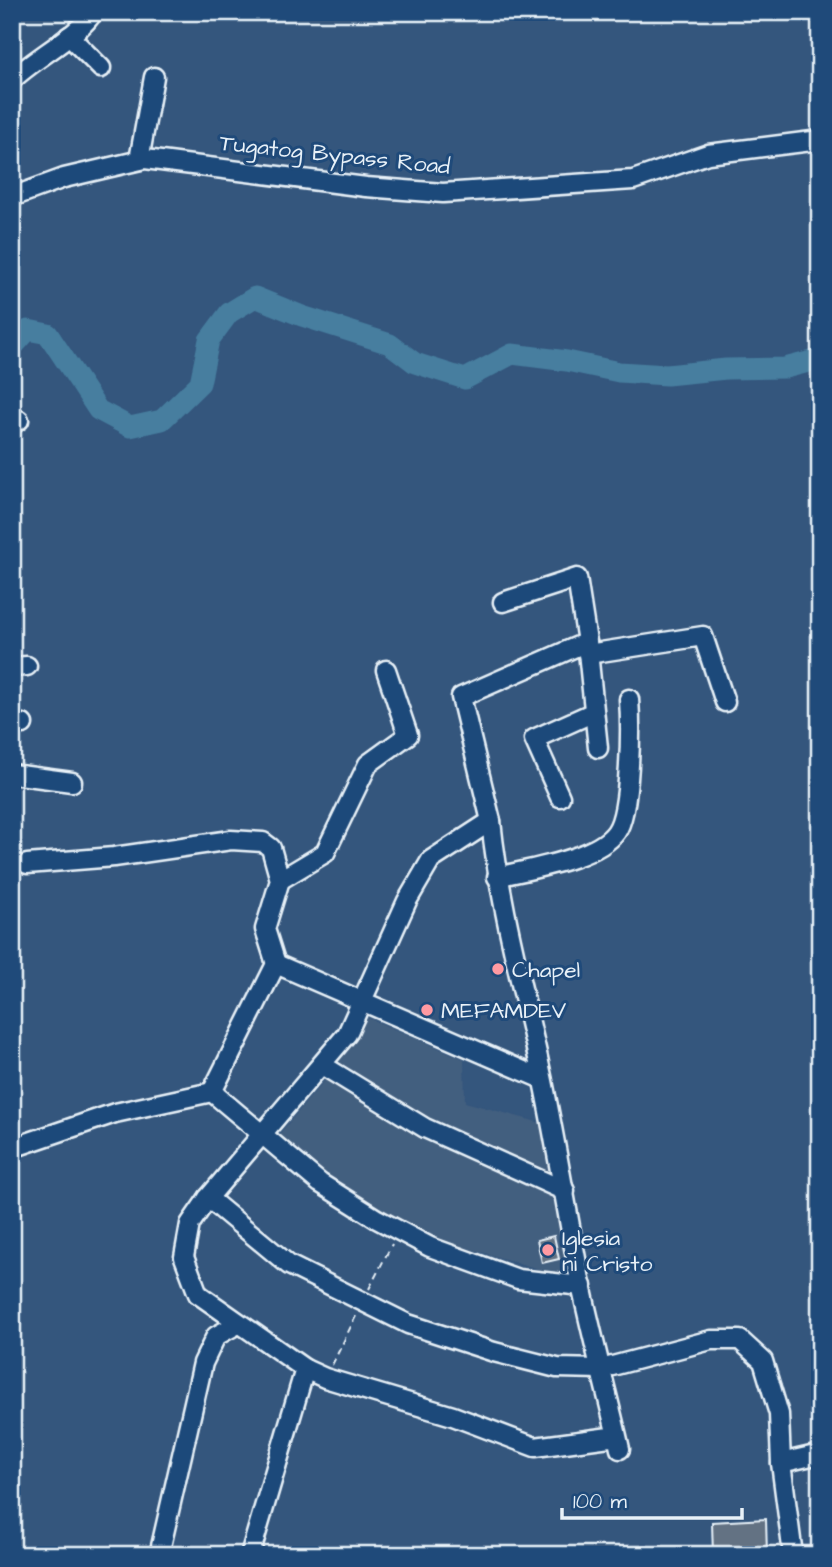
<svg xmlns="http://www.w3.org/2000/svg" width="832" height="1567" font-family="'Architects Daughter',sans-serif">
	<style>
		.built { fill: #425e7f }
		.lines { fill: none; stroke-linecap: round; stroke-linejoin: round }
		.river { stroke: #467e9f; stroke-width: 21 }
		.building { fill: #647283; stroke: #e8f1f8; stroke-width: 2 }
		.minor-casing { stroke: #e8f1f8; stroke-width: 23 }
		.path { stroke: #e8f1f8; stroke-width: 2; stroke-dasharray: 7 5; stroke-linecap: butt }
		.minor { stroke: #1f4a7a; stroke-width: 18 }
		.poi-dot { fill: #ff9aa2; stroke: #1f4a7a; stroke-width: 2.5 }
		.labels { text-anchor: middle; stroke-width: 6; stroke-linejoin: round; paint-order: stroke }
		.street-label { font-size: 23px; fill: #e8f1f8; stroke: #1f4a7a }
		.poi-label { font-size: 23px; fill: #e8f1f8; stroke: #1f4a7a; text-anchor: start }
	</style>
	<rect width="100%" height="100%" fill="#34567d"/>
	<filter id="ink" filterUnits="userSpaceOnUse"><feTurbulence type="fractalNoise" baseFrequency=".0143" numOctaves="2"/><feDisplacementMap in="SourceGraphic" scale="14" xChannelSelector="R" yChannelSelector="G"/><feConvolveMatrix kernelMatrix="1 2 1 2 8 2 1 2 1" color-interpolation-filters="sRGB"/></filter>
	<g filter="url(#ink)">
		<path class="built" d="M366,1017L464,1059L465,1102L541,1123L572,1279L413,1232L275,1139L323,1082Z"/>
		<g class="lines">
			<path class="river" d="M12,348L28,330L48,334L98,410L130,427L162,420L200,383L209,340L229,313L255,297L302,316L390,344L415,363L465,379L512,354L567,361L619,372L667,375L726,369L785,368L820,359"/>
		</g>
		<g class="building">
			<path d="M554,1236L559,1259L542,1263L537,1240Z"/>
			<path d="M766,1519L767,1555H713L712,1522Z"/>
		</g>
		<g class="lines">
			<g class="minor-casing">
				<g id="minor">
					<path d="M69,36L101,68"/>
					<path d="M12,80C33,59 81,34 93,12"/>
					<path d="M139,160L154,77"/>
					<path d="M12,197L64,178L145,159L366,187L443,193L633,180L708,154L820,140"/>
					<path d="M12,425L19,420"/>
					<path d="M587,642L598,748"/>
					<path d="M588,654L703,636L725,702"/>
					<path d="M12,667L27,666"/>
					<path d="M12,722L23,724"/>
					<path d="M12,774L72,782"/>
					<path d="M560,797L534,739L592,713"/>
					<path d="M491,821L461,697L587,642L577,578L503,602"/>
					<path d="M27,864L114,857L231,840L263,842L271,848L280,880L265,929L276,964"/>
					<path d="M497,877C529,869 597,859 616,832C631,811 631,725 629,699"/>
					<path d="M280,880L325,853L368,764L408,735L386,670"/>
					<path d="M322,1065L425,1128L565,1191"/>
					<path d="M212,1092L276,964L542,1079"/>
					<path d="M12,1148L115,1113L212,1092L320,1183L377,1219L430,1247L518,1279L582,1286"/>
					<path d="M208,1198L289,1265L408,1324L494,1352L557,1368L601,1369L711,1340H740L763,1361L779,1414L781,1463L793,1555"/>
					<path d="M617,1436L535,1447L453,1416L325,1378L305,1369L198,1294L184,1257L190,1224L208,1198L347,1034L407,901L431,860L491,821C500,909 525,995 543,1081C557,1149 568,1218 581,1285C592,1336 605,1386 617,1436L620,1449"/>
					<path d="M781,1463L820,1454"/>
					<path d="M159,1555L203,1363L216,1336L238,1324"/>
					<path d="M250,1555L305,1369"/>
				</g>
			</g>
			<g class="path">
				<path d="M369,1289L392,1244"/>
				<path d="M332,1365L356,1316"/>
			</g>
			<use href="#minor" class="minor"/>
		</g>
	</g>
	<g class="poi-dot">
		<circle cx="498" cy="969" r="7"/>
		<circle cx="427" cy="1010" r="7"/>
		<circle cx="548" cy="1250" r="7"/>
	</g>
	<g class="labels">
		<g class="street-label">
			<text transform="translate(335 154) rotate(6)" y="8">Tugatog Bypass Road</text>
		</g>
		<g class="poi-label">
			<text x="512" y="977">Chapel</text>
			<text x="441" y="1018">MEFAMDEV</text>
			<text x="562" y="1245">Iglesia<tspan x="562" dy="26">ni Cristo</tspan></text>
		</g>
	</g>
	<rect width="832" height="1567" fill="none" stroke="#1f4a7a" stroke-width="42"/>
	<rect x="21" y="21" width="790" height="1525" fill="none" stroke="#e8f1f8" stroke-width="2.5" filter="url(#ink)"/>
	<path d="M562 1508v10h180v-10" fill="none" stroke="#e8f1f8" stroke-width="3.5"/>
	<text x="573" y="1508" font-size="21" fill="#e8f1f8" stroke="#1f4a7a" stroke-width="5" paint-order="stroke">100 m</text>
</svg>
